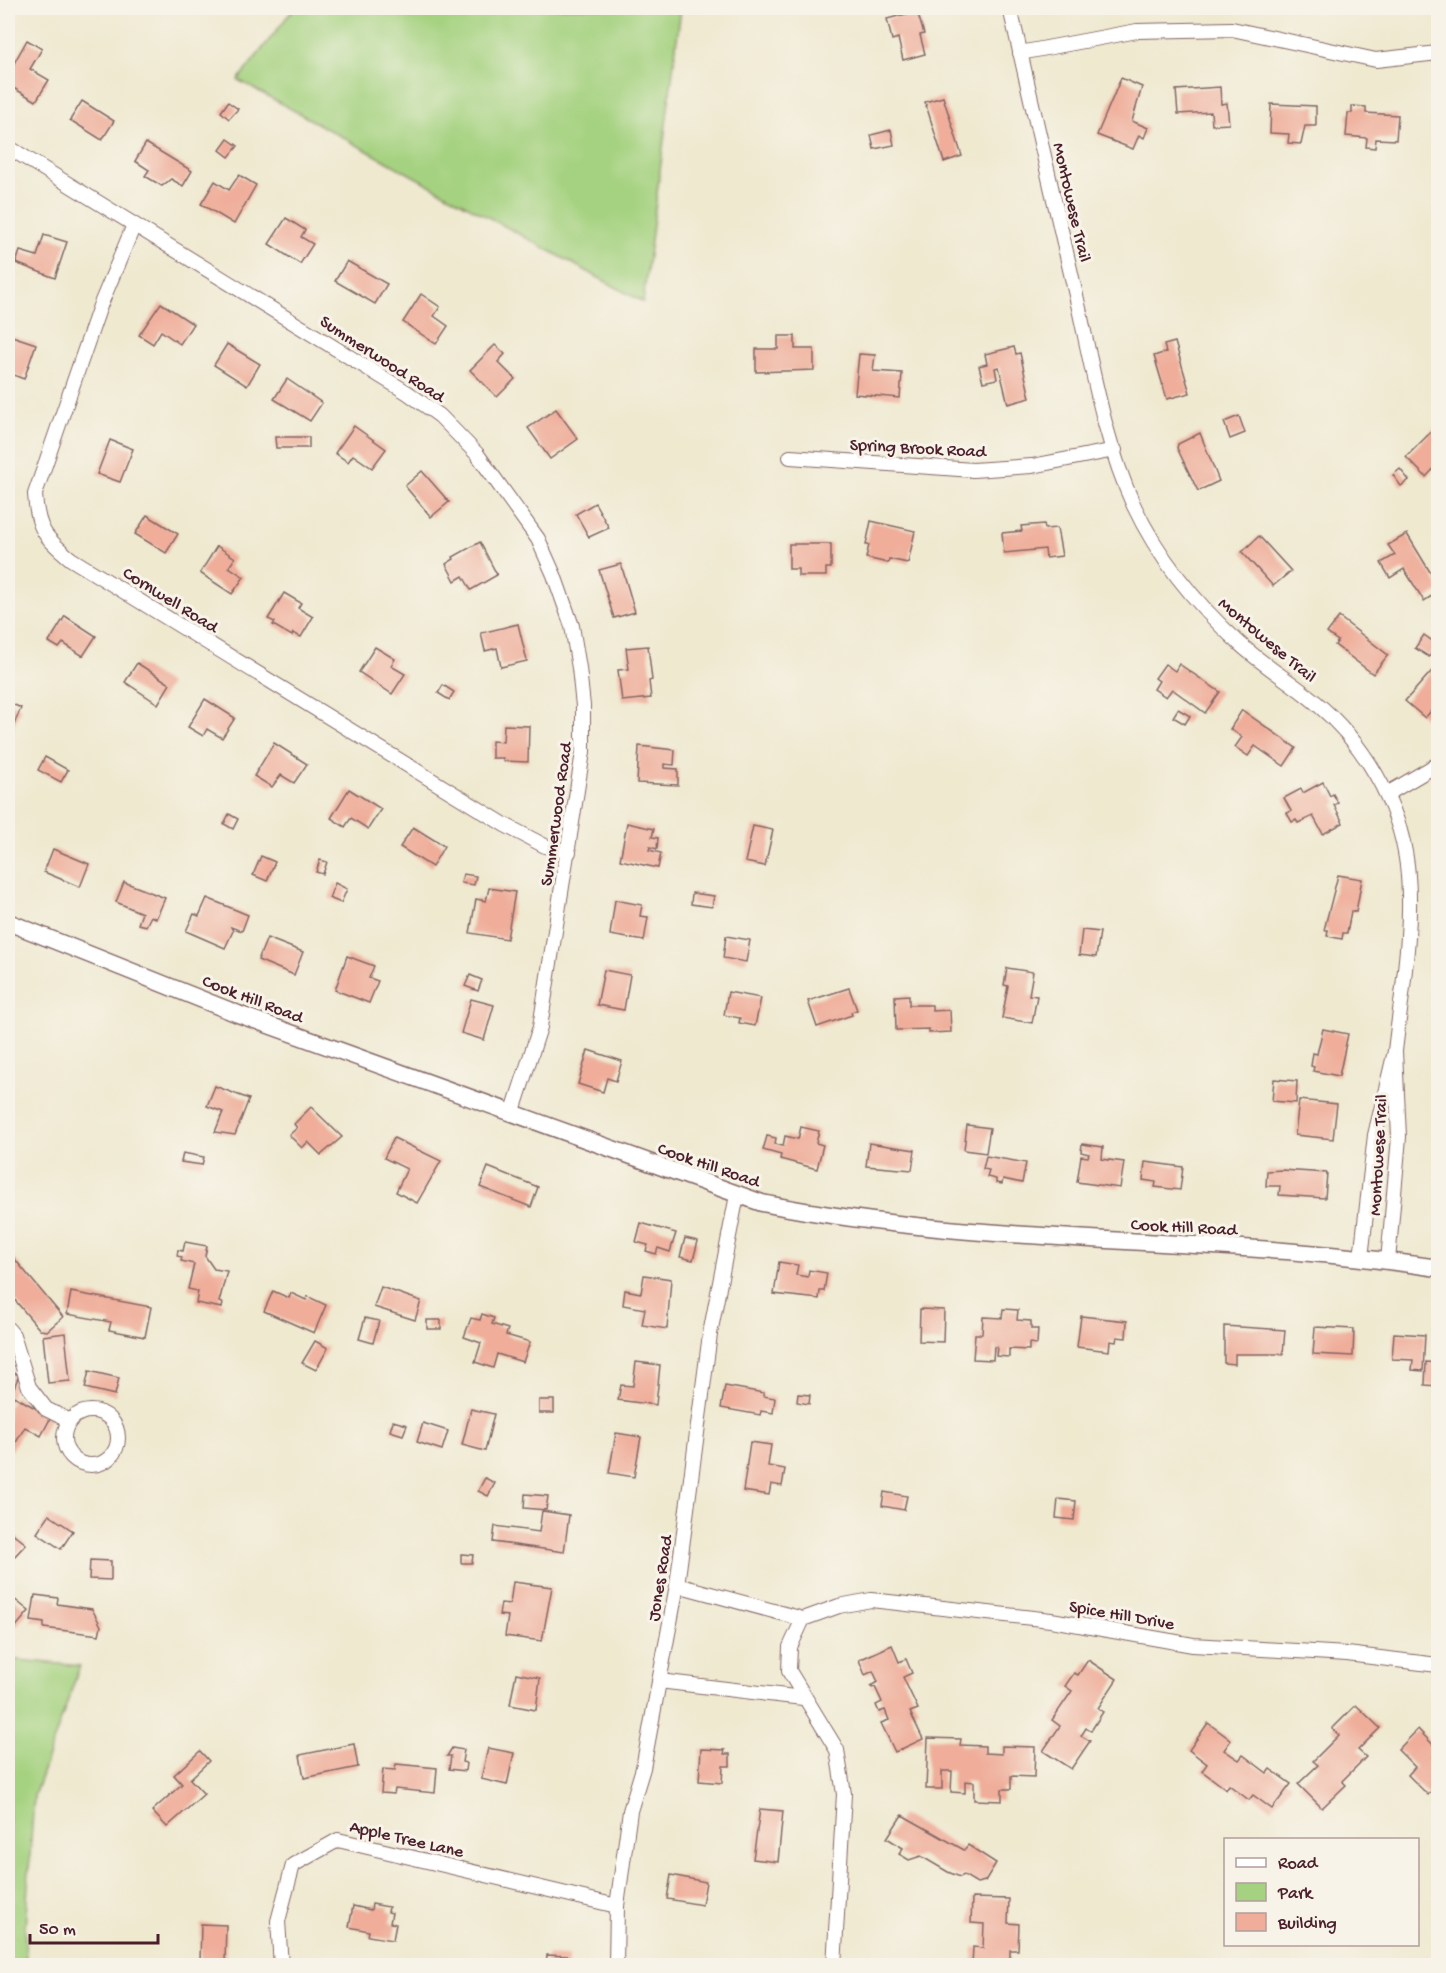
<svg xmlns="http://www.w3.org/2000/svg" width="1446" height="1973" font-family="'Gochi Hand',sans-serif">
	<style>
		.green { fill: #a5d280; stroke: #787856; stroke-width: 1.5 }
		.building { fill: #efad9a }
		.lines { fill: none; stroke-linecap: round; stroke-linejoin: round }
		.minor-casing { stroke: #846665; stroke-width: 16 }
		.tertiary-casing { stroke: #846665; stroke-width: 19 }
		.minor { stroke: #fff; stroke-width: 14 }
		.tertiary { stroke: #fff; stroke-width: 16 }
		.labels { text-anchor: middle; stroke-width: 6; stroke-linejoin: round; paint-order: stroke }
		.street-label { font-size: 18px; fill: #4a1f2b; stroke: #f7f3e8 }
	</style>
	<rect width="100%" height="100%" fill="#f7f3e8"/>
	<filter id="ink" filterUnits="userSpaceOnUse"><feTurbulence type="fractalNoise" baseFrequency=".0167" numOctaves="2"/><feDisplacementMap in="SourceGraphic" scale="12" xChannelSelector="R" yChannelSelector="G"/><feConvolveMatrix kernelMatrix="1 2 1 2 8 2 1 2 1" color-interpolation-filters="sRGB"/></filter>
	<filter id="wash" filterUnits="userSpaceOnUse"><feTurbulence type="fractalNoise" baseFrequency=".008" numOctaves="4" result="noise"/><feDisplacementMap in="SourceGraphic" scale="24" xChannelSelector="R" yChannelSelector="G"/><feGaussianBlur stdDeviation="1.35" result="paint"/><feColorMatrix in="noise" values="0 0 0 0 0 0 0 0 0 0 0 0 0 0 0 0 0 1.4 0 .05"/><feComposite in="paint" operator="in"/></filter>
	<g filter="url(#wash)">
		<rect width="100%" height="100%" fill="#efe9d0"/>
		<g class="green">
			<path d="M294,8H681L643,302L238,80Z"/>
			<path d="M8,1659L80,1666L34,1796L25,1929L26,1965H8Z"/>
		</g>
		<g id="blocks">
			<g class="building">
				<path d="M917,11L924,34L920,35L925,54L903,60L898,38L892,40L887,19Z"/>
				<path d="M27,40L42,49L30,69L49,80L36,101L8,85V74Z"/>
				<path d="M1121,78L1142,87L1132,121L1148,128L1144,138L1139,135L1133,149L1097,135Z"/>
				<path d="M1220,87L1221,104L1227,103L1229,124L1212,125L1211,112L1178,114L1176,90Z"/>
				<path d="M943,97L962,156L944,162L925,102Z"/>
				<path d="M82,101L114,121L102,140L70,120Z"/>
				<path d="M228,102L238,109L229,119L221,112Z"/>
				<path d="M1271,104L1316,106V126H1305L1301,144L1288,143L1289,134L1270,133Z"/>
				<path d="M1352,106L1366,107V113L1398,115L1396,140L1376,139L1375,148L1366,147L1367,138L1346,136L1348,113H1352Z"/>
				<path d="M891,130L894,145L874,149L871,135Z"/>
				<path d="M228,139L238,146L229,157L220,150Z"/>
				<path d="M146,143L192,171L183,186L171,179L162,186L145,176L149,170L135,161Z"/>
				<path d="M239,175L256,185L234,224L201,204L215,181L229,190Z"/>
				<path d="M286,218L305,230L301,237L313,244L300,264L269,244Z"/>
				<path d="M44,235L67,242L55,278L16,263L20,251L37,256Z"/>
				<path d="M347,261L387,284L375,304L335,281Z"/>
				<path d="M421,294L440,307L434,316L448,326L436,344L403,322Z"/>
				<path d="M161,303L193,324L180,344L161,331L153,344L139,335Z"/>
				<path d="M12,336L36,344L24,379L8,373V348Z"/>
				<path d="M778,336H795V349H814V370L756,372V349H778Z"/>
				<path d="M1175,342L1190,393L1167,399L1154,356L1166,352L1164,345Z"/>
				<path d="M227,344L260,364L247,386L214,365Z"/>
				<path d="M495,345L505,354L498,362L515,379L497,397L470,370Z"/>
				<path d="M1014,347L1016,354L1020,353L1030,398L1008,404L999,367L995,368L997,379L983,382L979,366L987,364L985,354Z"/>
				<path d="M859,354L875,355L873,371L902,373L900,398L855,394Z"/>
				<path d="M287,379L322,403L310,421L274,399Z"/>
				<path d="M556,409L578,439L550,459L528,428Z"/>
				<path d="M1239,416L1245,433L1230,439L1224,422Z"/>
				<path d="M1438,425V464L1426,477L1406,457Z"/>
				<path d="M354,426L386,449L372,468L353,455L348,462L335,453Z"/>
				<path d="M1200,433L1219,481L1198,491L1177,448L1178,444Z"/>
				<path d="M275,437H309V448H276Z"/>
				<path d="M110,440L133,449L120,482L97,474Z"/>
				<path d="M1400,469L1409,480L1401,486L1393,475Z"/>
				<path d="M422,471L449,502L431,517L405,486Z"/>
				<path d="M595,503L609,528L589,537L576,514Z"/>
				<path d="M147,515L178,534L166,553L135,534Z"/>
				<path d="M871,521L915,531L908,563L889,559L888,563L866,558L869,545H866Z"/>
				<path d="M1044,524L1045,529L1057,528L1062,556L1046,558L1045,549L1004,553L1002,533L1022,531L1021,526Z"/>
				<path d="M1407,534L1438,585V592L1424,601L1404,569L1390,578L1381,563L1395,555L1388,545Z"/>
				<path d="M1259,536L1291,571L1273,586L1242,552Z"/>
				<path d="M480,542L497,575L471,590L463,576L455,581L446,564L454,559L453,557Z"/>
				<path d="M789,544H831V568H826V576H798V569H789Z"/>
				<path d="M217,546L235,558L229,567L244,577L232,594L200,573Z"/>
				<path d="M621,564L635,612L614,618L599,570Z"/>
				<path d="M284,593L301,603L298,608L313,617L301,637L293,633L292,636L273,625L275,622L268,619Z"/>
				<path d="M65,616L96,636L83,656L63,643L59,648L49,642Z"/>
				<path d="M1339,617L1388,655L1373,674L1335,645L1338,641L1327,633Z"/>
				<path d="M518,624L527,661L501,667L497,648L485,651L481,633Z"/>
				<path d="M1424,635L1438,645L1429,657L1415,648Z"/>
				<path d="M648,646L652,680L649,681L651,698L622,701L618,670L629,669L626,648Z"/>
				<path d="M375,647L395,659L391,666L405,674L392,694L359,672Z"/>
				<path d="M137,663L170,684L158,704L125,682Z"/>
				<path d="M1165,664L1175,671L1179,664L1220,692L1205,713L1172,689L1166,697L1154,689L1159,681L1155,678Z"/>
				<path d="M1438,664V703L1425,718L1405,701Z"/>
				<path d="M443,685L454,692L449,700L438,693Z"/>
				<path d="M205,699L235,718L222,738L207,729L203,736L188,727Z"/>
				<path d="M8,702L21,708L10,734L8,733Z"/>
				<path d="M1178,709L1190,716L1185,724L1173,717Z"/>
				<path d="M1242,710L1296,748L1284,766L1255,746L1248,756L1235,747L1242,737L1230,729Z"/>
				<path d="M504,725L529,726L528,762L503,761V758H492V741L503,742Z"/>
				<path d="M274,743L307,764L294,783L281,775L272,787L254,776Z"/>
				<path d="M639,746L675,750L674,765L664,764V768L678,769V785L637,783Z"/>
				<path d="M45,757L68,770L61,782L38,770Z"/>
				<path d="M1323,782L1330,796L1333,794L1338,803L1334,805L1343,823L1323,834L1313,816L1298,823L1296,820L1292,822L1287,813L1291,811L1284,798L1301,789L1303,793Z"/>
				<path d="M349,789L381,809L368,829L351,818L345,827L331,818Z"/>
				<path d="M229,814L238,819L233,829L224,824Z"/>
				<path d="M627,823L654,829L652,837L658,838L657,849L650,847L649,850L661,853L658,868L620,860Z"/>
				<path d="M753,826L773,830L765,866L745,862Z"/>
				<path d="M413,827L444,846L432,867L400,847Z"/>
				<path d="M53,849L89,864L80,887L44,872Z"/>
				<path d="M261,856L275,862L267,881L253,875Z"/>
				<path d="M320,860L327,862L323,874L316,872Z"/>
				<path d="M463,874L476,876L474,885L461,883Z"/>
				<path d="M1338,875L1362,879L1356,912L1351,911L1347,933H1343L1342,939L1327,936L1328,930H1324Z"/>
				<path d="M124,882L165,898L156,919L151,916L146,926L138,924L142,913L116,902Z"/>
				<path d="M335,883L347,889L341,903L329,898Z"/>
				<path d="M489,888L515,892L507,939L470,933L476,899L486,901Z"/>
				<path d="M692,893L714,896L712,907L691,904Z"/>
				<path d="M207,898L248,915L242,931L231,927L233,931L225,948L186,931L194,914L199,916Z"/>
				<path d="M615,900L642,905L640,916L648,917L644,941L610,935Z"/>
				<path d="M1082,930L1100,932L1096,957L1079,955Z"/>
				<path d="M726,936L750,940L746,962L723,958Z"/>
				<path d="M267,938L303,952L294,975L258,960Z"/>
				<path d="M347,956L374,966L369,978L378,981L369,1003L335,990Z"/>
				<path d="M1007,968L1033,972L1029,995L1037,996L1032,1023L1002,1018L1008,986L1004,985Z"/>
				<path d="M604,970L630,975L624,1010L597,1005Z"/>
				<path d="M470,975L482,980L478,991L465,986Z"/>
				<path d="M849,988L857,1010L851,1012L852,1015L817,1027L808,1001Z"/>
				<path d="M728,992L761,998L755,1026L739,1023L740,1018L724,1015Z"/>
				<path d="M909,995V1005H932V1011L950,1010L951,1032L929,1033V1029L896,1030L895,996Z"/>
				<path d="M471,999L494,1005L484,1040L461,1033Z"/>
				<path d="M1323,1029L1348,1034L1339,1076L1313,1071L1314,1067L1311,1066L1313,1053L1317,1054Z"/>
				<path d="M588,1050L622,1061L616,1081L607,1078L603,1092L578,1084Z"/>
				<path d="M1274,1079L1297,1081L1296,1103L1272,1101Z"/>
				<path d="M215,1086L249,1099L235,1135L215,1132L223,1112L207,1106Z"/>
				<path d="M1299,1100L1337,1104L1333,1139L1295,1135Z"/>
				<path d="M311,1107L342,1137L321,1155L308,1142L302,1148L289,1135L297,1128L294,1124Z"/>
				<path d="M967,1125L990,1128L986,1153L964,1150Z"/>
				<path d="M801,1127L819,1131L816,1143L823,1145L817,1169L780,1159L781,1155L763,1150L767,1136L776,1138L775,1144L783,1146L785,1136L798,1139Z"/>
				<path d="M394,1138L441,1161L417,1203L396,1192L407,1169L384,1158Z"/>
				<path d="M869,1143L915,1150L912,1170L866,1166Z"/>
				<path d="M1082,1144L1103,1147L1102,1159L1124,1162L1120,1188L1077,1182L1081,1156L1088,1157L1089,1154L1081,1152Z"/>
				<path d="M183,1153L204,1157L202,1165L181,1162Z"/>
				<path d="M986,1156L1026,1163L1022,1183L1003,1179L1002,1184L996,1183V1179L987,1177L989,1170L983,1169Z"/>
				<path d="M1145,1162L1183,1167L1180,1190L1155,1187L1156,1182L1143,1180Z"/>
				<path d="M488,1167L538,1187L531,1207L480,1187Z"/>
				<path d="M1282,1170L1327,1173L1325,1198L1279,1195L1280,1186H1266L1267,1171Z"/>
				<path d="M641,1223L676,1233L670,1252L658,1248L656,1254L646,1251L648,1245L636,1242Z"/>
				<path d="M685,1238L698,1241L693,1260L680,1257Z"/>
				<path d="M185,1242L207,1246L205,1256L214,1269L227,1271L219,1302L223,1303L222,1308L196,1303L198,1291L188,1289L194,1264L181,1261L182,1257L177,1256L178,1250L183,1251Z"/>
				<path d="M8,1251L63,1317L47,1331L40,1330L8,1292Z"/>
				<path d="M779,1262L798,1265L796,1275L808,1277L809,1270L827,1273L824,1291H820L819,1299L774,1294Z"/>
				<path d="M644,1275L671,1279L667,1329L642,1325L645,1309L623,1305L625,1290L641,1293Z"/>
				<path d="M381,1287L421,1301L415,1320L374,1307Z"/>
				<path d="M273,1291L289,1298L291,1293L306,1300L307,1296L326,1305L314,1333L264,1311Z"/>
				<path d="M71,1292L151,1307L145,1337L109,1330L111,1322L67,1314Z"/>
				<path d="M920,1309L944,1310L943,1342L919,1341Z"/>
				<path d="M1003,1309L1018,1310L1017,1320L1031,1321V1329H1038L1037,1344L1029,1343V1350L1009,1349V1357L996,1356L997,1347H994L993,1360L973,1359L975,1334H982L983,1317L1002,1318Z"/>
				<path d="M482,1314L494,1318L492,1324L508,1329L506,1335L530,1342L523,1362L497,1354L493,1368L475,1362L481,1343L464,1337L471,1318L480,1320Z"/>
				<path d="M1081,1316L1127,1321L1126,1338L1117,1337L1116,1342L1110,1341L1109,1351L1077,1347Z"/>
				<path d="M365,1318L379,1321L373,1343L359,1339Z"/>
				<rect x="427" y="1320" width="14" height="9"/>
				<path d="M1224,1326L1285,1330L1283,1354H1235V1364L1224,1363Z"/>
				<path d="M1315,1327L1354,1329L1353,1356L1313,1354Z"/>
				<path d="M65,1333L70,1381L48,1383L43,1336Z"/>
				<path d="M1394,1333L1425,1335L1423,1371L1412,1370L1413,1360L1392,1359Z"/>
				<path d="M315,1341L328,1348L316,1370L302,1363Z"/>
				<path d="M636,1362L660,1365L656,1405L618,1400L621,1385L633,1386Z"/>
				<path d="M1426,1362L1438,1363V1386L1425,1385Z"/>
				<path d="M8,1370L19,1375L8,1403Z"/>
				<path d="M89,1371L119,1378L115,1395L85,1388Z"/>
				<path d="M725,1386L764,1393L763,1396L775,1398L773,1413L761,1411L760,1415L721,1408Z"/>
				<path d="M798,1394L810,1395L809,1404L797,1402Z"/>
				<path d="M14,1396L51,1417L41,1436L25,1427L8,1456V1408Z"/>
				<rect x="539" y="1400" width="15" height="13"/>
				<path d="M471,1409L494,1414L485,1451L462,1445Z"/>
				<path d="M393,1421L407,1425L403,1435L390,1431Z"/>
				<path d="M423,1423L448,1431L442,1450L417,1442Z"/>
				<path d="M616,1433L641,1437L634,1477L609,1473Z"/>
				<path d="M750,1442L771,1445L768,1466L785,1469L782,1486L771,1484L769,1495L743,1491Z"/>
				<path d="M485,1478L495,1483L488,1496L478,1491Z"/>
				<path d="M884,1492L907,1496L904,1510L882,1506Z"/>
				<path d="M525,1494L548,1496L546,1510L524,1508Z"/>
				<path d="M1058,1499L1076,1501L1074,1520L1056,1518Z"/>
				<path d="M8,1507L10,1531L26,1544L12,1559L8,1554Z"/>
				<path d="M542,1511L569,1515L564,1552L493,1542L495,1526L539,1532Z"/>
				<path d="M49,1515L73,1531L61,1549L37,1533Z"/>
				<path d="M461,1554L473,1555L472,1563H461Z"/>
				<path d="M90,1560L111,1561V1580L89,1579Z"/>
				<path d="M513,1582L552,1587L542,1641L505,1636L508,1616L499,1615L501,1603L510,1604Z"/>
				<path d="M8,1594L29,1611L14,1629L8,1623Z"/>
				<path d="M35,1595L58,1598L57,1604L92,1609L101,1626L99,1635L44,1628V1623L31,1621Z"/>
				<path d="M892,1645L899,1662L906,1659L912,1673L903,1677L918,1709L910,1712L923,1739L895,1752L881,1723L889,1720L885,1710L879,1712L876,1705L882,1702L875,1687L872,1688L870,1686L878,1682L873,1671L865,1675L859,1660Z"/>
				<path d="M1088,1660L1117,1679L1098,1708L1103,1712L1091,1731L1086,1728L1081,1736L1090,1741L1071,1769L1043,1751L1060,1726L1052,1720L1072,1691L1065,1686L1074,1673L1078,1675Z"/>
				<path d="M516,1673L540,1678L536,1710L510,1705Z"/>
				<path d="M1356,1705L1380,1728L1358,1750L1366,1757L1342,1781L1346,1785L1322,1808L1298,1784L1318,1765L1313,1761L1339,1735L1332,1729Z"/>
				<path d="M1208,1723L1231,1740L1224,1750L1239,1760L1243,1755L1267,1773L1270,1769L1291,1784L1272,1809L1253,1795L1249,1800L1229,1785L1226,1789L1202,1771L1207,1764L1189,1750Z"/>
				<path d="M1418,1729L1438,1750L1433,1757L1438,1763V1796L1432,1790L1428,1795L1408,1775L1415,1767L1398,1750Z"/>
				<path d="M928,1738L961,1739L960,1745L985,1746V1753L1002,1754V1746L1035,1747L1034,1777L1011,1776V1789H1002V1801L974,1800V1782L965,1781V1793L951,1792L952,1771H942V1789H926Z"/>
				<path d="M354,1744L358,1767L304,1778L300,1755Z"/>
				<path d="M452,1748L464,1750L462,1762L466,1763L465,1771L449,1769L451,1756H447Z"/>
				<path d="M488,1748L514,1753L507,1785L481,1779Z"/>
				<path d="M701,1749L725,1750L724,1754H730V1766H723L722,1783L699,1781Z"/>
				<path d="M200,1751L209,1761L190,1779L204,1794L167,1827L152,1811L182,1784L174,1775Z"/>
				<path d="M396,1764L437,1768L435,1793L395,1789L394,1794L381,1793L383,1769L395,1770Z"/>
				<path d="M760,1809L783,1811L778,1862L753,1859Z"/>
				<path d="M902,1815L964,1850L968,1845L996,1863L985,1881L977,1883L964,1875L960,1877L948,1872L921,1856L909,1860L899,1854L903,1848L887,1838Z"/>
				<path d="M671,1875L706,1882L702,1905L667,1899Z"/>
				<path d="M972,1898L1009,1899L1008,1923L1019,1924L1018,1950H1010V1966H972L973,1947L983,1948L984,1924L971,1923Z"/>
				<path d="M372,1904L389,1907L388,1912L392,1913L390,1923L396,1924L393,1940L368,1936L369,1931L349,1927L353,1906L371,1910Z"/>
				<path d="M201,1924L226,1925L225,1962L200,1961Z"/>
				<path d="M547,1955L568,1956V1966H546Z"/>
			</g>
		</g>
	</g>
	<g filter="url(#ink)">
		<use href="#blocks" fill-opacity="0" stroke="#846665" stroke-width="1.5"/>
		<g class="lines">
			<g class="minor-casing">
				<g id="minor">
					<path d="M1010,8C1033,106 1055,205 1078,304C1093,371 1105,443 1134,506C1159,559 1196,604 1240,644C1263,665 1290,681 1314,701C1363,742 1399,801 1407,865C1414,926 1402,990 1395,1051"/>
					<path d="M1020,53L1137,31L1232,29L1376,60L1438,53"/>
					<path d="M8,147L408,393L440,416L477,454L538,539L554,575L572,626L579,668L583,706V752L540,1027L512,1114"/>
					<path d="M134,225L100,306L35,494C37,529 45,538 71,559L505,825L545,846L569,852"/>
					<path d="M790,457L973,470L1032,466L1115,450"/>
					<path d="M1387,794L1438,764"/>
					<path d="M1361,1258L1375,1135L1395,1051L1399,1137L1388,1261"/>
					<path d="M8,1329L13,1335L29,1387L46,1409L70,1421"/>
					<circle cx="91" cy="1438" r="27"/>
					<path d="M677,1585L803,1619L839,1606L871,1600L1051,1620L1193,1645L1347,1654L1438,1665"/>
					<path d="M803,1619L790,1647L789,1671L837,1750L844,1794L834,1966"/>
					<path d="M659,1681L803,1698"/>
					<path d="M281,1966L278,1921L293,1865L338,1840L617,1906"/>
					<path d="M616,1966L617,1906L630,1811L643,1768L677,1585L710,1334L737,1195"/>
				</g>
			</g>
			<g class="tertiary-casing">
				<path id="tertiary" d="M8,922L238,1014L762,1203C985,1248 1215,1234 1438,1268"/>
			</g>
			<use href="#minor" class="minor"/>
			<use href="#tertiary" class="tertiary"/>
		</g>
	</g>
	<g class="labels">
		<g class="street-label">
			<text transform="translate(1073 202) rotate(77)" y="6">Montowese Trail</text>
			<text transform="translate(383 358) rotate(33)" y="6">Summerwood Road</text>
			<text transform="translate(918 447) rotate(3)" y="6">Spring Brook Road</text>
			<text transform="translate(171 599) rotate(32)" y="6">Cornwell Road</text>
			<text transform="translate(1268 639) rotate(40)" y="6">Montowese Trail</text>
			<text transform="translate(555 814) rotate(-82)" y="6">Summerwood Road</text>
			<text transform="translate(253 998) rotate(21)" y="6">Cook Hill Road</text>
			<text transform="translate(1377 1155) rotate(-87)" y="6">Montowese Trail</text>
			<text transform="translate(709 1164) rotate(19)" y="6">Cook Hill Road</text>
			<text transform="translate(1184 1226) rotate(3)" y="6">Cook Hill Road</text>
			<text transform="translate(659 1578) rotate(-81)" y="6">Jones Road</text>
			<text transform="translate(1122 1614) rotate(10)" y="6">Spice Hill Drive</text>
			<text transform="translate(407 1838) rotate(13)" y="6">Apple Tree Lane</text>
		</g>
	</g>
	<rect width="1446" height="1973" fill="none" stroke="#f7f3e8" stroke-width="30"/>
	<rect x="1224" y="1838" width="195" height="108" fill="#f7f3e8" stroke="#b29e9c" stroke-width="1.5"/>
	<rect x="1236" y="1858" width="30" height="9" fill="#ffffff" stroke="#b29e9c" stroke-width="1.5"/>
	<text x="1278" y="1868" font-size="18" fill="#4a1f2b">Road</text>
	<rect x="1236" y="1883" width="30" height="18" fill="#a5d280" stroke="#b29e9c" stroke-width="1.5"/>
	<text x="1278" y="1898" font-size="18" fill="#4a1f2b">Park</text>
	<rect x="1236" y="1913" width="30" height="18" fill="#efad9a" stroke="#b29e9c" stroke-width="1.5"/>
	<text x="1278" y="1928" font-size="18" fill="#4a1f2b">Building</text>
	<path d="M30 1934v9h128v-9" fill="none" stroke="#4a1f2b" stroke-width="3"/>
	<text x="39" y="1934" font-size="18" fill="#4a1f2b" stroke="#f7f3e8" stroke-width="4.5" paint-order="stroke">50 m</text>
</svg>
